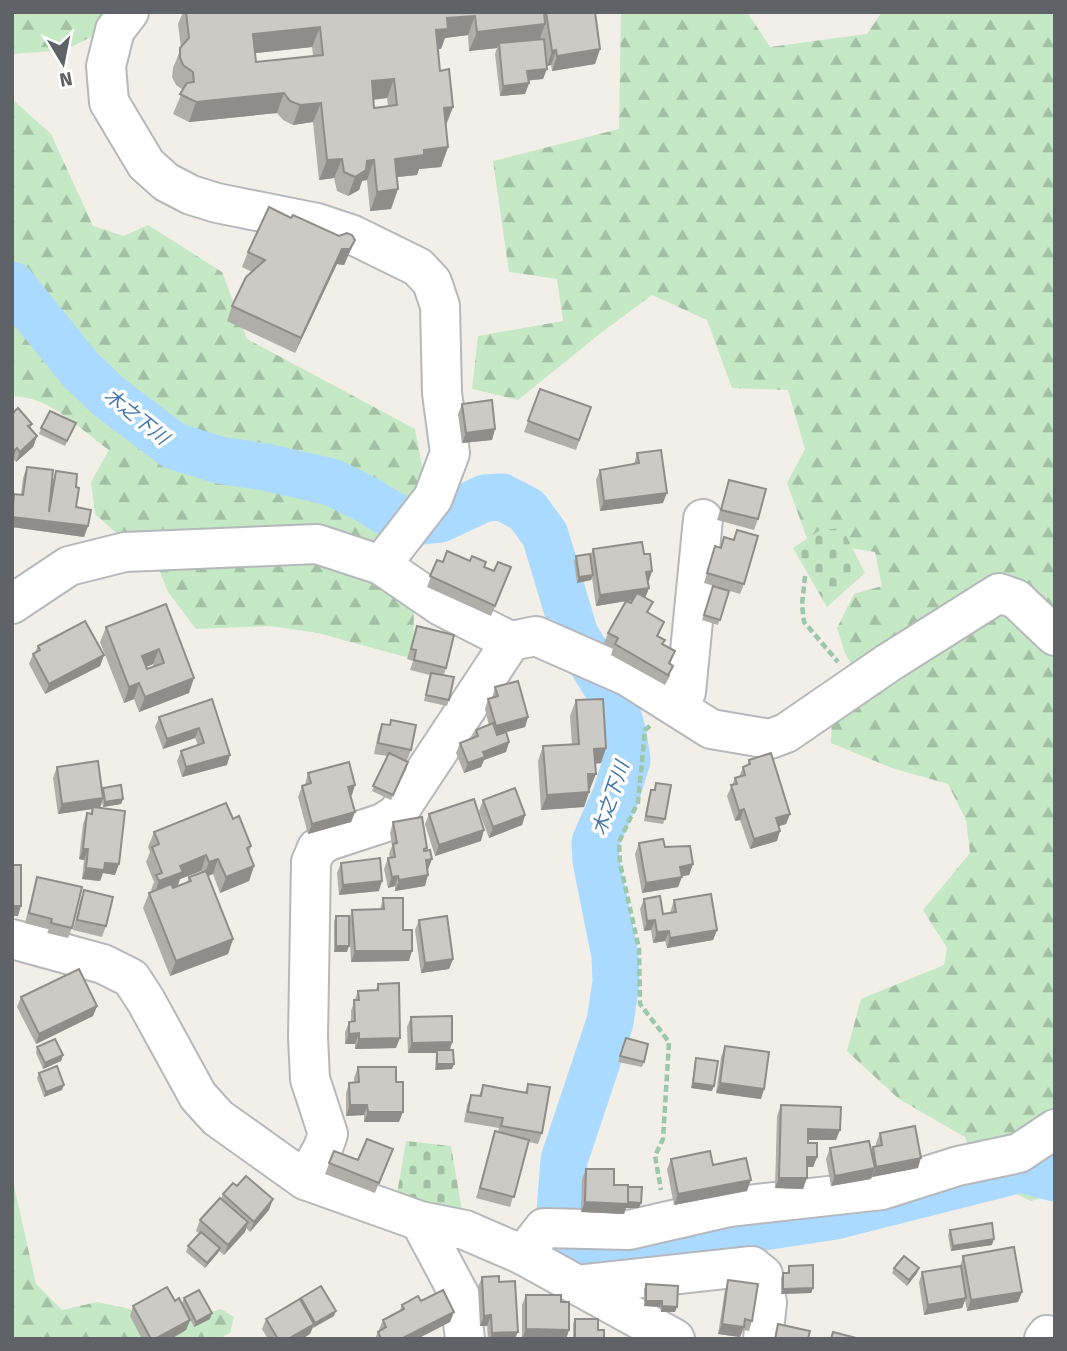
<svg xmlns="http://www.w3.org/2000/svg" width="1067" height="1351" font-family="'Fira Sans','Noto Sans JP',sans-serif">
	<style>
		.forest { fill: url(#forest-firs) }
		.cemetery { fill: url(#cemetery-stones) }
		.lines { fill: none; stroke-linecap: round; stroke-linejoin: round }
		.river { stroke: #aadaff; stroke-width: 47 }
		.minor-casing { stroke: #b5b8bc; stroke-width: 42 }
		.path { stroke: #9cc7a9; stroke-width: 4.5; stroke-dasharray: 7 3.5; stroke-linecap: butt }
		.minor { stroke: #fff; stroke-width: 38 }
		.wall { fill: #afaea9; fill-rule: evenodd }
		.shaded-wall { fill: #8f8d8a }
		.building { fill: #cccac5; stroke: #8f8d8a; stroke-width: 2; fill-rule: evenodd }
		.labels { text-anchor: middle; stroke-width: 7; stroke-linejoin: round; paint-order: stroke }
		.water-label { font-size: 19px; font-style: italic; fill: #4174aa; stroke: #fff }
	</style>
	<defs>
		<pattern id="forest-firs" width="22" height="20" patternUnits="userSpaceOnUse" patternTransform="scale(1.75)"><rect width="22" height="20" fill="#c5e8c5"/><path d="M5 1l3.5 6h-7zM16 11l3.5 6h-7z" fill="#a3c0a4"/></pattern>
		<pattern id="cemetery-stones" width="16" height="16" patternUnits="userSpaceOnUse" patternTransform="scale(1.75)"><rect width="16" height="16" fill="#c5e8c5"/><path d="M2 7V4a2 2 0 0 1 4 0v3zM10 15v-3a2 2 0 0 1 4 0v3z" fill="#a3c0a4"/></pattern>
	</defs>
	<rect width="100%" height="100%" fill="#f1efe8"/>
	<g class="forest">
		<path d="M12,12H119L105,30L65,50L12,54Z"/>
		<path d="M621,12H747L770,47L867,34L882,12H1055V1194L1031,1201L979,1176L965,1137L899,1099L847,1051L861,999L944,965L947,948L923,910L970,853L966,820L948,784L892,768L831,743L832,716L865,688L845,653L837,628L854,594L882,586L875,552L808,541L787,483L805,449L788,390L732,388L707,320L652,295L602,332L518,400L472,389L478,336L563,321L557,279L509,272L493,161L619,129Z"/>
		<path d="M12,99L51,134L93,226L124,236L148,225L222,272L247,339L415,429L429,504L385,558L414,607L413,659L318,633L270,626L196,629L168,592L160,572L95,514L91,482L109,450C78,428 52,397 12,396Z"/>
		<path d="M12,1177L36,1284L62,1310L97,1302L130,1309L164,1327L221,1309L234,1317L230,1333L219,1339H12Z"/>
	</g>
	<g class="cemetery">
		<path d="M842,528L865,573L827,607L793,548L820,530Z"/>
		<path d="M406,1141L451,1146L463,1217L396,1200Z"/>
	</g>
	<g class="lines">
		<path class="river" d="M12,285L80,369L108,396L174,446L219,460L265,467L331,482L364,498L392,515L411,522L440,519L485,498L502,497L527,510L545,535L575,635L613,697L623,734L627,760L616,795L595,842L596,861L615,956L616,982L610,1022L564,1160L560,1211L563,1234L569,1245L580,1252L665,1244L718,1234L835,1216L1021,1169L1055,1178"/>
		<g class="minor-casing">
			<g id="minor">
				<path d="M129,12L115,30L106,66L109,102L146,164L166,182L191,195L217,203L317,223L353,235L418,267L432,282L440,306L442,393L450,453L433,498L381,565"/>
				<path d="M12,604L69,566L125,552L317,544L381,565L441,606L496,634L511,641L536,636L627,676L711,729L770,739L786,733L888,663L999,593L1016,599L1055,636"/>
				<path d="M675,705L686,692L703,519"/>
				<path d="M12,939L103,964L131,978L146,1001L198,1096L218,1118L305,1180L420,1221L465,1230L523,1255L675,1339"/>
				<path d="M305,1180L323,1148L328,1134L310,1079L308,1037L311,862L317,848L328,841L383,823L397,814L511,641"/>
				<path d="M420,1221L460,1296L465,1339"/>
				<path d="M523,1255L544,1228L629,1230L729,1207L882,1190L958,1166L1019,1153L1055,1129"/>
				<path d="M577,1285L752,1266L763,1275L767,1303L763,1339"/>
				<path d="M1044,1339L1047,1335L1055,1336"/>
			</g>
		</g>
		<g class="path">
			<path d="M805,576L802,605L804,622L838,662"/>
			<path d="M650,726L645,730L638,802L619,842L620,863L639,949L640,1004L669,1042L663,1139L655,1156L661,1190"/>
		</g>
		<use href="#minor" class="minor"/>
	</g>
	<g class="wall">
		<path d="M183,12H595L600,49L595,64L552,71L551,65L547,66L543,79L529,80V83L525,94L500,96L495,54L497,48L469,51L468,35L445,38L441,49H438L440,71L453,107L446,126L448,147L441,167L419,169L417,175L397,177L398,189L391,209L370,211L367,180L362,181L359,190L348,196L337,191L334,178L319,180L313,122L293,125L283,120L277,113L189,122L173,114L183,90L176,85L172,77L173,68L181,48L178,24ZM312,47L313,56L256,62L255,53ZM387,98L388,106L374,108V100Z"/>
		<path d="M291,218L339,236L355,240L344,265L337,264L295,353L227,321L232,306L252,272L242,267L248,252Z"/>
		<path d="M540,389L591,407L576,450L524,432Z"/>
		<path d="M462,404L495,429L492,440L462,443L458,414Z"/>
		<path d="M12,414L32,424L30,429L37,436L33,447L16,462L13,458Z"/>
		<path d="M76,423L65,446L39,434L41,428Z"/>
		<path d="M637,453L663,503L600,511L596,480L600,470L634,464Z"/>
		<path d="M27,467L52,483L56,471L76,487V507L88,526L84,537L12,527V499L14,494H21L23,478Z"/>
		<path d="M729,480L758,519L754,530L717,520Z"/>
		<path d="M737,530L744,584L740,594L704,583L715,546L721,548L724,537L733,540Z"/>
		<path d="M593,549L644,554L652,571L648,581L649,588L645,598L648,613L664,622L658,636L663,644L675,651L670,664V676L665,685L611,655L613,648L604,643L608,633L626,601L596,606L592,578L591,580L577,583L574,561L576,556H590Z"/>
		<path d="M437,560L443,562L484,567L507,578L491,616L427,587Z"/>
		<path d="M713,586L729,591L718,625L702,620Z"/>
		<path d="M166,604L189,693L139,712L134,699L124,703L100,642L106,627ZM153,664L154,667L147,669L146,667Z"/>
		<path d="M417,626L446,668L444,675L449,700L447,706L424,701L430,675L410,670L413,661L407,659Z"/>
		<path d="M38,646L104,655L100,666L45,694L29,664L33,654L35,652Z"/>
		<path d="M495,687L528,717L525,727L506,732L509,742L506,752L484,760L481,767L464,773L456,753L460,743L472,738L476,730L489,725L485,709L488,699L492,698Z"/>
		<path d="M212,699L227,765L182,777L177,761L181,751L198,745L195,738L163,749L155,727L159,717Z"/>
		<path d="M576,700L606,748L601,763L595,764L590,789H589V792L584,807L541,810L538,761L543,746L572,744L570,716Z"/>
		<path d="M382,724L411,750L407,760H402L407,768L391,800L372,791L388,756L374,754L378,734Z"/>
		<path d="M749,760L790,814L786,824L779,826L777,841L750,849L740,820L735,821L727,796L735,778L739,777L743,767L747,766Z"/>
		<path d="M57,767L123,799L121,804L103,807L102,802L100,808L115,875L103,873L100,881L82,879L84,860L79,859L83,824L87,813L90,814L92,809L58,814L53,778Z"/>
		<path d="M308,773L352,795L350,796L355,812L351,822L308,834L298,797L302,786L305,785Z"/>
		<path d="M656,783L665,819L663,824L644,821L649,795L651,790H654Z"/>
		<path d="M483,800L525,815L522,825L489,838L479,811Z"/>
		<path d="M429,814L481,841L435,856L425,824Z"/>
		<path d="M233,819L251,846L249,853L254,866L249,881L220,893L213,874L208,876L233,939L228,954L170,976L143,908L149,893L152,892L151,890L154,882L146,862L150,852L148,847L154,832ZM201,871V872L189,877L187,882L178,886L180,879Z"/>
		<path d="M393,822L426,851L432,859L428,869L425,886L395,891V886L388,888L384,869L388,858H390L389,854L392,846L390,833Z"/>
		<path d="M639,843L665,847L693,864L689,875L682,876L678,887L642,893L635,854Z"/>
		<path d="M341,863L379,891L339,895L337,873Z"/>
		<path d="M37,877L72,928L68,938L47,933L49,929L25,923L34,887Z"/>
		<path d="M84,890L106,926L102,937L73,930L80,901Z"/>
		<path d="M383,898L403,930L409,961L351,962L349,922L347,952H334V921L336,916L349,920L352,910H380Z"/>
		<path d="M644,899L663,914L670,913L674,900L717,930L713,940L667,948L665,941L653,943L651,930L644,931L640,909Z"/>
		<path d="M419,920L453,959L449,969L421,973L415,930Z"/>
		<path d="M378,984L396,1048L355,1049V1044H345V1032L349,1022H351V1011L358,991L376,990Z"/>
		<path d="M21,997L97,1006L93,1016L36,1044L17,1007Z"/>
		<path d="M411,1017L452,1042L450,1050L454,1064L452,1069L435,1070L436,1053H408L407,1027Z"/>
		<path d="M626,1038L644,1062L642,1067L618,1062Z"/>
		<path d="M725,1046L761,1099L716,1093L721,1057Z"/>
		<path d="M37,1047L63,1055L61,1061L43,1069L36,1053Z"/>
		<path d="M696,1058L712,1091L691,1088L695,1063Z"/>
		<path d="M358,1067L396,1082L399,1122H364V1115L346,1116V1093L349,1083H354V1078Z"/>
		<path d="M39,1073L62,1090L44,1097L37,1078Z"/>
		<path d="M528,1084L542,1133L538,1144L529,1142L510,1207L476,1198L492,1142L495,1131L498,1132L499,1128L464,1122L467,1105L471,1095L479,1096L483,1085L525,1092Z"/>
		<path d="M781,1105L836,1140H808V1143L817,1157L813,1167H807L803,1189L775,1188L777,1116Z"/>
		<path d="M880,1133L918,1168L872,1177V1175L871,1179L831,1186L826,1159L830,1148L871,1151L873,1147L876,1146V1143Z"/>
		<path d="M393,1149L375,1193L325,1174L334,1151L358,1160Z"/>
		<path d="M671,1159L747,1191L674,1205L667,1169Z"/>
		<path d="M586,1169L614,1185L628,1187L639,1208H626L624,1214L581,1212L582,1179Z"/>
		<path d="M223,1194L269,1210L250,1232L246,1228L245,1232L224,1255L219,1251L205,1268L186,1252L188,1246L200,1234L196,1231L200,1220L221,1199Z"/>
		<path d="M950,1230L992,1245L951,1251L948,1235Z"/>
		<path d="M963,1256L1022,1292L1018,1302L967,1311L965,1300L962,1308L924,1315L919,1283L922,1272L960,1266Z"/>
		<path d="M789,1266L813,1288L811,1293L781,1294V1278L783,1273H787Z"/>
		<path d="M894,1268L917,1273L907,1286L892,1273Z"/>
		<path d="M482,1277L499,1282L515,1339H488L487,1326H480L478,1287Z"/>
		<path d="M728,1280L752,1321L749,1331L743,1330L740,1337L718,1334L725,1290Z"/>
		<path d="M646,1284L675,1312H661L660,1307L644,1306V1289Z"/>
		<path d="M526,1295L561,1302L569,1330L566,1339H522V1305Z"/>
		<path d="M184,1298L210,1319L194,1327L182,1303Z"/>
		<path d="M301,1298L334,1316L313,1327L310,1334L302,1339H268L262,1329L266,1319L300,1300Z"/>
		<path d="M175,1301L190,1320L186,1330L171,1339H142L130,1316L133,1306Z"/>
		<path d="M421,1301L454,1312L450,1322L417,1339H375L383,1320L399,1312L402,1305Z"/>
		<path d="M575,1319L598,1330L604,1339H573V1324Z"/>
	</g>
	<g class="shaded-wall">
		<path d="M475,16L468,35L445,38L441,49L429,50L436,30L447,18Z"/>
		<path d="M545,24L538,44L499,43L497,48L469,51L477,32Z"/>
		<path d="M320,27L312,47L246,54L253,34Z"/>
		<path d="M600,49L595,64L552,71L557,56Z"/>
		<path d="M556,50L551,65L547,66L552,51Z"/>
		<path d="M547,69L543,79L524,81L527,71Z"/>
		<path d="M394,79L387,98L365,100L372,81Z"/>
		<path d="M529,83L525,94L500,96L503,86Z"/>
		<path d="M284,93L277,113L189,122L196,102Z"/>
		<path d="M321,103L313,122L293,125L300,105Z"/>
		<path d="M453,107L445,126L444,108Z"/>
		<path d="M448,147L441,167L419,169L417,175L388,178L395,159L424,150Z"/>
		<path d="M342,159L334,178L319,180L327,160Z"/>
		<path d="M374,160L367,180L362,181L359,190L348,196L355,177L367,161Z"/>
		<path d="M398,189L391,209L370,211L377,192Z"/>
		<path d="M355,240L344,265L337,264L295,353L301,338L342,249Z"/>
		<path d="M495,429L492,440L462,443L466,433Z"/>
		<path d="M37,436L33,447L16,462L20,452Z"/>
		<path d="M17,448L13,458L12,459V452Z"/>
		<path d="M667,493L663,503L600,511L604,501Z"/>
		<path d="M12,517L88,526L84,537L12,527Z"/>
		<path d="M652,571L649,581L643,582L646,572Z"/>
		<path d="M593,575L591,580L577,583L579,577Z"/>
		<path d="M649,588L645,598L596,606L600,595Z"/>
		<path d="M159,649L153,664L137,671L142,656Z"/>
		<path d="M104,655L100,666L45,694L49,684Z"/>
		<path d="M194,678L189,693L139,712L145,697Z"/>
		<path d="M139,683L134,699L124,703L129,687Z"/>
		<path d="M528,717L525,727L492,736L496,726Z"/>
		<path d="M199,728L195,738L163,749L167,739Z"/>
		<path d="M509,742L506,752L484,760L481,767L464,773L468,763L483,752Z"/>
		<path d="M606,748L601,763L589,764L594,749Z"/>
		<path d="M230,755L227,765L182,777L186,767Z"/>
		<path d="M588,774H596L590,789H583Z"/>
		<path d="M355,785L352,795L344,797L348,787Z"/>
		<path d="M589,792L584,807L541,810L547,795Z"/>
		<path d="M103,798L100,808L58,814L62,804Z"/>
		<path d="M123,799L121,804L103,807L105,802Z"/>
		<path d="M744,809L740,820L735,821L739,811Z"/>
		<path d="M355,812L351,822L308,834L312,824Z"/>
		<path d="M790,814L786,824L773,828L776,818Z"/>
		<path d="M525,815L522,825L489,838L493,827Z"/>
		<path d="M484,830L481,841L435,856L439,845Z"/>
		<path d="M780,831L777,841L750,849L754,839Z"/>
		<path d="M83,849H88L84,860L79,859Z"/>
		<path d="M206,855L201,871L180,879L177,887L154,896L159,881L180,866Z"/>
		<path d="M218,859L213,874L203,878L209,862Z"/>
		<path d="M432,859L428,869L426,860Z"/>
		<path d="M105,863L119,864L115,875L103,873L100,881L82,879L86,868Z"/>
		<path d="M693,864L689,875L676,877L680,867Z"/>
		<path d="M254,866L249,881L220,893L226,877Z"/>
		<path d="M428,875L425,886L395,891L399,880Z"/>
		<path d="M398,876L395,886L388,888L392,877Z"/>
		<path d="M682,877L678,887L642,893L646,883Z"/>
		<path d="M382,881L379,891L339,895L343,885Z"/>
		<path d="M12,906H21L18,916H12Z"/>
		<path d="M655,920L651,930L644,931L647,921Z"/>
		<path d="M717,930L713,940L667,948L670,938Z"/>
		<path d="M669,931L665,941L653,943L657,932Z"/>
		<path d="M233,939L228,954L170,976L176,961Z"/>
		<path d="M336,946H349L347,952H334Z"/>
		<path d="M355,951H412L409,961L351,962Z"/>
		<path d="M453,959L449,969L421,973L425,963Z"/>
		<path d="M97,1006L93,1016L36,1044L39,1034Z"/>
		<path d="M359,1033L355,1044H345L349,1034Z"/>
		<path d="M400,1038L396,1048L355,1049L359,1039Z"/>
		<path d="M452,1042L449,1053L437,1050L436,1053H408L412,1043Z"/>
		<path d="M63,1055L61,1061L43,1069L45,1063Z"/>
		<path d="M437,1064H454L452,1069L435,1070Z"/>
		<path d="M693,1083L714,1086L712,1091L691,1088Z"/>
		<path d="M720,1083L764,1089L761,1099L716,1093Z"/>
		<path d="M64,1085L62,1090L44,1097L46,1092Z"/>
		<path d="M350,1105H367L364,1115L346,1116Z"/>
		<path d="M368,1112H403L399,1122H364Z"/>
		<path d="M808,1129L840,1130L836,1140H804Z"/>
		<path d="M807,1157H817L813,1167H804Z"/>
		<path d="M921,1158L918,1168L872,1177L876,1167Z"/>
		<path d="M875,1168L871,1179L831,1186L835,1176Z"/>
		<path d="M779,1178H807L803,1189L775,1188Z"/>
		<path d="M751,1180L747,1191L674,1205L678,1194Z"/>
		<path d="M273,1199L269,1210L250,1232L254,1222Z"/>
		<path d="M585,1202H628L641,1203L639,1208H626L624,1214L581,1212Z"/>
		<path d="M248,1222L245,1232L224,1255L228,1245Z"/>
		<path d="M994,1239L992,1245L951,1251L953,1246Z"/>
		<path d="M220,1248L218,1253L205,1268L207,1263Z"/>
		<path d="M919,1268L917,1273L907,1286L909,1280Z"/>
		<path d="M813,1288L811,1293L781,1294L783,1289Z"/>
		<path d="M1022,1292L1018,1302L967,1311L971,1300Z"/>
		<path d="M966,1298L962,1308L924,1315L928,1305Z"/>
		<path d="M646,1301H662L660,1307L644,1306Z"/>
		<path d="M662,1306L677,1307L675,1312H661Z"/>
		<path d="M336,1311L334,1316L313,1328L315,1323Z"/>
		<path d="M454,1312L450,1322L417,1339H401Z"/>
		<path d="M212,1313L210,1319L194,1327L196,1322Z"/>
		<path d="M491,1315L487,1326H480L484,1316Z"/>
		<path d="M190,1320L186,1330L171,1339H155Z"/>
		<path d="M314,1324L310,1334L302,1339H288Z"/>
		<path d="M722,1324L744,1327L740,1337L718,1334Z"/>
		<path d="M526,1329L569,1330L566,1339H522Z"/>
		<path d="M518,1332L515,1339H490L492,1333Z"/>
	</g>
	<g class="building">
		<path d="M186,12H544L545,24L477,32L475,16L447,18L448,29L436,30L440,71L449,69L453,107L444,108L448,147L424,150V155L395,159L398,189L377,192L374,160L367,161L366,170L355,177L344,172L342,159L327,160L321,103L300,105L290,101L284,93L196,102L180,94L187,83L194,82L193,72L183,65L180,57V48L189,38ZM320,27L323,55L256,62L253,34ZM394,79L397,105L374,108L372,81Z"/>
		<path d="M546,12H595L600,49L557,56L556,50L552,51Z"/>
		<path d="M544,39L547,69L527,71L529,83L503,86L499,43Z"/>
		<path d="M269,207L291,218L293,215L339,236L347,233L352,235L355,240L350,249H342L301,338L232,306L246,277L265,260L248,252Z"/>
		<path d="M540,389L591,407L579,440L528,421Z"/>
		<path d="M492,400L495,429L466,433L462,404Z"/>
		<path d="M18,408L32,424L28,426L37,436L20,452L17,448L12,452V414Z"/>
		<path d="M50,411L76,423L67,441L41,428Z"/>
		<path d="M661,450L667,493L604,501L600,470L639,463L637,453Z"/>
		<path d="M27,467L53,470L49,512L56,471L77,474L76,487L79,488L76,507L91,510L88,526L12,517L14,494L23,495Z"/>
		<path d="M729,480L766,489L758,519L721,510Z"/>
		<path d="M737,530L758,536L744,584L707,573L715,546L721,548L724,537L734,540Z"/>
		<path d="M642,542L644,554H650L652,571L646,572L649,588L600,595L593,549Z"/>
		<path d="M447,551L470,561L472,556L486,562L484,567L494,571L498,562L511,567L495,606L430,576L437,560L443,562Z"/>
		<path d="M590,554L593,575L579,577L576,556Z"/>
		<path d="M713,586L729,591L720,620L704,615Z"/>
		<path d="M637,593L653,602L647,612L664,622L657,636L665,640L662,644L675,651L669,663L673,666L668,675L615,644L618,638L608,633L626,601L631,603Z"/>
		<path d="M166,604L194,678L145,697L139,683L129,687L106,627ZM159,649L164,663L147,669L142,656Z"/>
		<path d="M85,621L104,655L49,684L33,654L40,650L38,646Z"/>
		<path d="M417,626L454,635L446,668L414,660L416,650L411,649Z"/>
		<path d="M431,673L454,677L449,700L426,695Z"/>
		<path d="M518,681L528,717L496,726L488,699L498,696L495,687Z"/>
		<path d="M212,699L230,755L186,767L181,751L204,743L199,728L167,739L159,717Z"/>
		<path d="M603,699L606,748L594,749L596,774H588L589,792L547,795L543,746L579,744L576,700Z"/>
		<path d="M391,720L416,725L411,750L378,743L382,724L390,725Z"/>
		<path d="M493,723L497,735L506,732L509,742L483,752L485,757L468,763L460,743L478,736L476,730Z"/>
		<path d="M389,753L408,762L393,795L373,786Z"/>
		<path d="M771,753L790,814L776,818L780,831L754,839L744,809L739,811L731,785L737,784L735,778L745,775L743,767L750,764L749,760Z"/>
		<path d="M98,761L103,798L62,804L57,767Z"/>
		<path d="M349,762L355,785L348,787L355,812L312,824L302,786L311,783L308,773Z"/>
		<path d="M656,783L671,785L665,819L646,816L651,790H655Z"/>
		<path d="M121,785L123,799L105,802L103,788Z"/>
		<path d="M515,788L525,815L493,827L483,800Z"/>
		<path d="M474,799L484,830L439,845L429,814Z"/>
		<path d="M226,803L233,819L239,816L251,846L247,848L254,866L226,877L218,859L209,862L206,855L180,866L183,872L159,881L156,875L162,873L152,847L159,844L154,832Z"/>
		<path d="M93,807L125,811L119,864L105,863L104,870L86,868L88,849H83L87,813L92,814Z"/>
		<path d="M422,817L427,848L424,849V851L430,850L432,859L426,860L428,875L399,880L398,876L392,877L388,858L395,857L393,844L397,843L393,822Z"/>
		<path d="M663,839L665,847L690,846L693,864L680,867L682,877L646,883L639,843Z"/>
		<path d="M380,858L382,881L343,885L341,863Z"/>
		<rect x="12" y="865" width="9" height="41"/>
		<path d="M206,871L233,939L176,961L149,893L171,884L173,888L191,881L189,877Z"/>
		<path d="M37,877L82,887L72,928L51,923L52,919L29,913Z"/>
		<path d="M84,890L113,897L106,926L77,920Z"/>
		<path d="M711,894L717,930L670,938L669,931L657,932L655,920L647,921L644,899L660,896L663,914L676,912L674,900Z"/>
		<path d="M383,898H403V930H412V951H355L352,910L384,909Z"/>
		<rect x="336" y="916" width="13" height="30"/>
		<path d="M447,916L453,959L425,963L419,920Z"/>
		<path d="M79,969L97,1006L39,1034L21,997Z"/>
		<path d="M399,983L400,1038L359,1039V1033L349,1034V1022L355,1021L354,1000H359L358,991L378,990V984Z"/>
		<path d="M452,1016V1042L412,1043L411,1017Z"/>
		<path d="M626,1038L648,1044L644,1062L620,1056Z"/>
		<path d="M55,1039L63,1055L45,1063L37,1047Z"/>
		<path d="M725,1046L769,1052L764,1089L720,1083Z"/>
		<path d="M437,1050H453L454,1064H437Z"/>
		<path d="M696,1058L718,1061L714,1086L693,1083Z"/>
		<path d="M57,1066L64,1085L46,1092L39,1073Z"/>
		<path d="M358,1067H396V1082H403V1112H368L367,1105H350L349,1083L359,1082Z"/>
		<path d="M528,1084L550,1087L542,1133L501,1126L503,1118L468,1112L471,1095L481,1096L483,1085L527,1093Z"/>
		<path d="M781,1105L841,1107L840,1130L808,1129V1143H817V1157H807V1178H779Z"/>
		<path d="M915,1126L921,1158L876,1167L873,1147L882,1145L880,1133Z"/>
		<path d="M495,1131L529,1140L514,1197L480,1188Z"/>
		<path d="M367,1139L393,1149L379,1183L329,1163L334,1151L358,1160Z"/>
		<path d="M869,1141L875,1168L835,1176L830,1148Z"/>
		<path d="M710,1151L713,1165L746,1158L751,1180L678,1194L671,1159Z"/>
		<path d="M586,1169H614V1185H628V1204L585,1202Z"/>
		<path d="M246,1176L273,1199L254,1222L223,1194L233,1183L237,1186Z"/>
		<path d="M628,1187H642L641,1203L628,1202Z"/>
		<path d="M220,1198L248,1222L228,1245L200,1220Z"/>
		<path d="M992,1223L994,1239L953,1246L950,1230Z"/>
		<path d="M201,1232L220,1248L207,1263L188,1246Z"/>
		<path d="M1014,1247L1022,1292L971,1300L963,1256Z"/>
		<path d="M904,1256L919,1268L909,1280L894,1268Z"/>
		<path d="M813,1265V1288L783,1289V1273H789V1266Z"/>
		<path d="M961,1266L966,1298L928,1305L922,1272Z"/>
		<path d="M499,1276V1282L515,1281L518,1332L492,1333L491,1315L484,1316L482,1277Z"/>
		<path d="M728,1280L758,1284L752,1321L745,1319L744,1327L722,1324Z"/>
		<path d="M646,1284L678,1286L677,1307L662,1306V1301H646Z"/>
		<path d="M321,1286L336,1311L315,1323L301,1298Z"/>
		<path d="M167,1287L175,1301L179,1298L190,1320L155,1339H151L133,1306Z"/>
		<path d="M199,1290L212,1313L196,1322L184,1298Z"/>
		<path d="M443,1290L454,1312L401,1339H381L378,1332L386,1327L383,1320L404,1309L402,1305L418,1296L421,1301Z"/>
		<path d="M526,1295H561V1302H569V1330L526,1329Z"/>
		<path d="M300,1299L314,1324L288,1339H278L266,1319Z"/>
		<path d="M575,1319H598V1330H604V1339H575Z"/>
		<path d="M778,1324L810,1331L808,1339H775Z"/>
		<path d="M833,1332L860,1339H831Z"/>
	</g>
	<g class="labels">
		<g class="water-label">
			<text transform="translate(137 416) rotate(39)" y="7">木之下川</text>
			<text transform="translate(610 798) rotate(-71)" y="7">木之下川</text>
		</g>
	</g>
	<rect width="1067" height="1351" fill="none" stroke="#5f6368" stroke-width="28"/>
	<g transform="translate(63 63) rotate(170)" stroke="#ffffff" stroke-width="5" paint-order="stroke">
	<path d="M0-5L12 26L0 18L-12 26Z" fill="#5f6368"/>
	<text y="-10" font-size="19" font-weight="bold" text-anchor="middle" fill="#5f6368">N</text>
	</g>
</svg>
